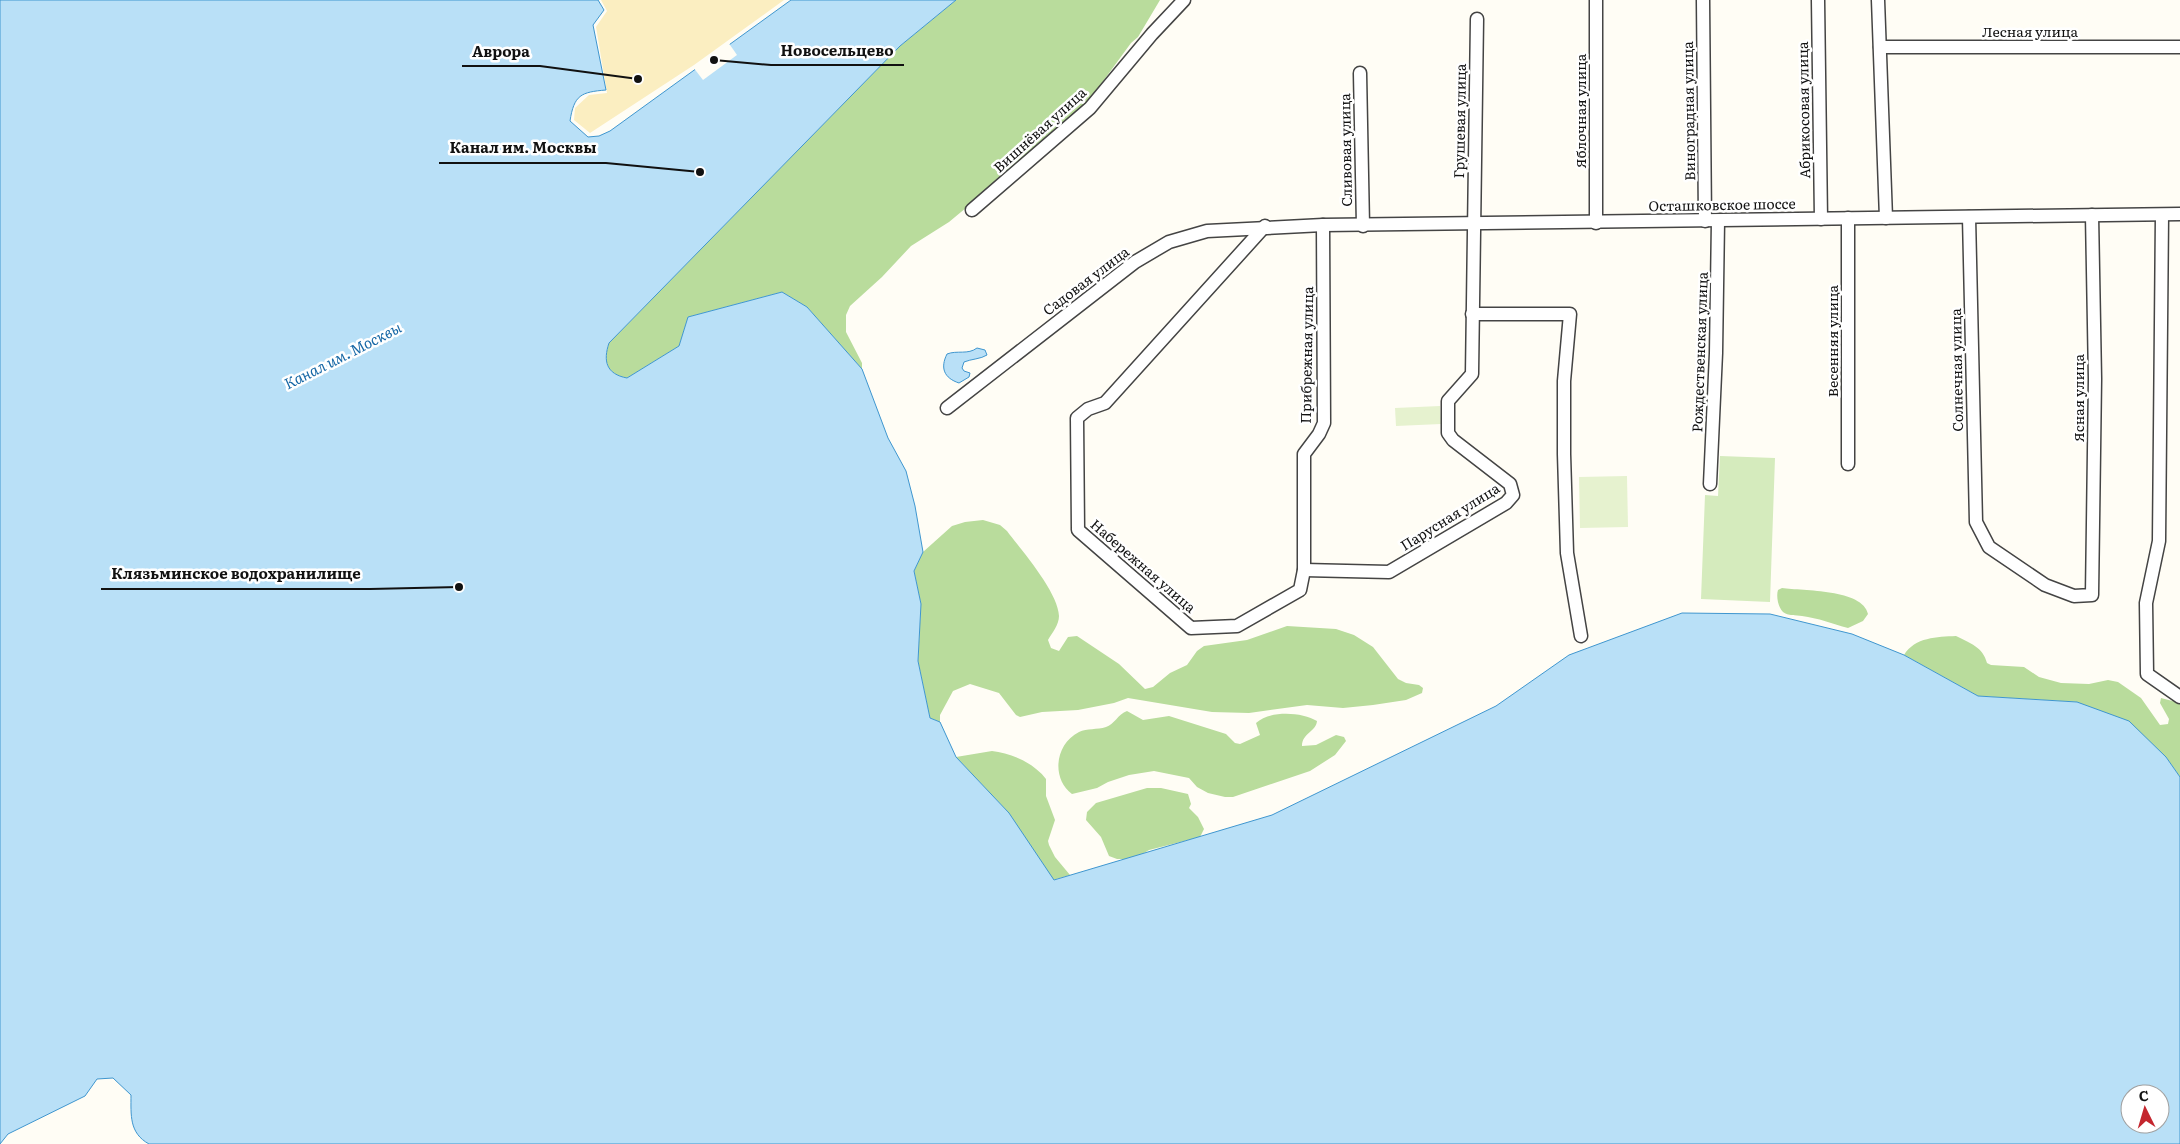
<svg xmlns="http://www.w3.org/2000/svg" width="2180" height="1144" font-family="Literata,serif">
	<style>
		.green { fill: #d5ebbd }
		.forest { fill: #b9dc9c }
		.sand { fill: #fbeec1 }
		.pitch { fill: #e6f2cf }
		.water { fill: #b9e0f7; stroke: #3f96cf; fill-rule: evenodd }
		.pier { fill: #fffdf5 }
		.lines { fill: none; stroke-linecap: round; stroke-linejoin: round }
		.minor-casing { stroke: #444; stroke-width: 15 }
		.minor { stroke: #fff; stroke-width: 12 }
		.labels { text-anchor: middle; stroke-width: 5; stroke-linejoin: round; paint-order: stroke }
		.street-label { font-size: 14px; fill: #111; stroke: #fff }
		.water-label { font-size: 15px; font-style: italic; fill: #1768a6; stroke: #fff }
		.leader { fill: none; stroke: #111; stroke-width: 2 }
		.callout-dot { fill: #111; stroke: #fff; stroke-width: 2 }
		.callout-label { font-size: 15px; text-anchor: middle; font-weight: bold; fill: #111; stroke: #fff; stroke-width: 5; stroke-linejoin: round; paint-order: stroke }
	</style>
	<rect width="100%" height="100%" fill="#fffdf5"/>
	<path class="green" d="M1720,456L1775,458L1770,602L1701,599L1705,495L1718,496Z"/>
	<g class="forest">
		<path d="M956,0H1160L1138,37L1131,43L1079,114L949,222L911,246L882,277L850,306L846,315V332L862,363V369L807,307L782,292L688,317L679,346L627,378C606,374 603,361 609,343L900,46Z"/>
		<path d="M983,520L1000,525L1007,531C1022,551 1058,592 1059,616C1059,625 1052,633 1048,640L1051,648L1059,651L1068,637L1077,636L1119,664L1145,689L1153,687L1170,673L1187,665L1197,651L1204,646L1247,640L1287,626L1336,629L1354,635L1373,647L1398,679L1406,683L1419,685L1423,688L1422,693L1406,700L1373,705L1343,708L1307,705L1249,713L1212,712L1128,698L1114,703L1078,710L1042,712L1020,717L1016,715L999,693L970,684L953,691L940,715V722L930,718L918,661L921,604L914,571L923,552L952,526L965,522Z"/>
		<path d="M1782,588C1803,591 1863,589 1868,614L1863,621L1848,628C1833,624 1818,618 1802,616C1796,615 1788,616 1783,612C1778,607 1776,596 1778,590Z"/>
		<path d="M1956,636C1970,643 1983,647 1987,663L1991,665L2024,667L2039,677L2061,683L2089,684L2108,680L2118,682L2141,698L2160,725L2168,724L2169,719L2160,703L2161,698L2180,703V777L2166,757L2077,702L1978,696L1904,655C1915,637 1937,637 1956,636Z"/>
		<path d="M1127,711L1143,720L1169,716L1226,734L1235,743L1240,744L1260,735L1256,723C1270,710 1302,712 1317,721C1316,732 1302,733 1302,746L1316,745L1336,735L1344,737L1346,741L1335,755L1310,771L1233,797H1225L1208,793L1197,787L1189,778L1154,771L1129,775L1108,782L1097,788L1072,794C1051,778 1055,744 1079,732C1087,728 1097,730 1106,727C1114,725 1118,714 1127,711Z"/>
		<path d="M992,751C1011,753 1034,763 1046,779V796L1055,820L1048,841L1049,845L1055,857L1070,875L1053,880L1009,813L956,757Z"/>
		<path d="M1147,788H1161L1188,794L1191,804L1189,808L1198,817L1204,829L1200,837L1149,850L1134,859H1117L1109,856L1101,837L1086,820L1087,812L1096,803Z"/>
	</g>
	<path class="sand" d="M601,0H784L694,65L590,133L574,120L575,108L589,95L607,93L596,27L607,11Z"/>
	<g class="pitch">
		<path d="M1440,406L1441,424L1396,426L1395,408Z"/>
		<path d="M1627,476L1628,527L1580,528L1579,477Z"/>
	</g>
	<g class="water">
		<path d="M0,0H598L604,10L593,25L606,90C581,92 574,95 570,121L588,137L599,136L610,131L791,0H956L900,46L609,343C603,361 606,374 627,378L679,346L688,317L782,292L807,307L862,369L888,438L906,471L915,506L923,552L914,571L921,604L918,661L930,718L940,722L956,757L1009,813L1054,880L1272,815L1496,706L1569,655L1682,613L1770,614L1852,634L1904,655L1978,696L2077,702L2129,721L2166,757L2180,777V1144H149C129,1133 131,1115 131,1095L113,1078L97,1079L85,1096L8,1134L0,1144ZM2130,1094H2160V1124H2130Z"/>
		<path d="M977,348L985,350L987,355C981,359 971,359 964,362L962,368L964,371L970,373L969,377L959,383C944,378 940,368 947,354C957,350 968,355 977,348Z"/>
	</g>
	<path class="pier" d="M728,42L737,55L703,80L693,67Z"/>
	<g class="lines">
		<g class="minor-casing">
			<g id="minor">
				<path d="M1596,0V223"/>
				<path d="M1703,0L1705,221"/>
				<path d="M1818,0L1821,219"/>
				<path d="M1878,0L1886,218"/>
				<path d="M1880,47H2180"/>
				<path d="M1360,73L1363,226"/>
				<path d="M972,210L1090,108L1152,34L1184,0"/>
				<path d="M2162,215L2159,541L2146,603L2147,674L2180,697"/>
				<path d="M1969,217L1976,522L1989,547L2045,585L2074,596L2092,595L2095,379L2092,215"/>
				<path d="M1265,226L1105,403L1088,409L1077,418L1078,530L1191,628L1237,626L1300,590L1304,570V454L1319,434L1324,423L1323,225"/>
				<path d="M1472,314H1570L1564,381V454L1567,553L1581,636"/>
				<path d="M947,408L1135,262L1169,242L1207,231L1323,225L2180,214"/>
				<path d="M1848,464V218"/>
				<path d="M1710,484L1716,353L1718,221"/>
				<path d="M1304,570L1389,572L1506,503L1513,495L1510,484L1453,440L1448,433V401L1472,374L1477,19"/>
			</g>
		</g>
		<use href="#minor" class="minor"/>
	</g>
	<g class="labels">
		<g class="street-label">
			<text x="2030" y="37">Лесная улица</text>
			<text transform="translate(1804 110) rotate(-91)" y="5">Абрикосовая улица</text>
			<text transform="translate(1581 111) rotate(-90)" y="5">Яблочная улица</text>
			<text transform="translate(1689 111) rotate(-91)" y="5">Виноградная улица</text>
			<text transform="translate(1460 121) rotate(-89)" y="5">Грушевая улица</text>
			<text transform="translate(1040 130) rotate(-42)" y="5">Вишнёвая улица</text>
			<text transform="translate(1346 150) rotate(-91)" y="5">Сливовая улица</text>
			<text transform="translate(1722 205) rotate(-1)" y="5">Осташковское шоссе</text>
			<text transform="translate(1086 281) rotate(-37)" y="5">Садовая улица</text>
			<text transform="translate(1833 341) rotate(-90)" y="5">Весенняя улица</text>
			<text transform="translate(1700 352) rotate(-88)" y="5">Рождественская улица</text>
			<text transform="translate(1307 355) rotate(-89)" y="5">Прибрежная улица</text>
			<text transform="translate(1957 370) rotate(-91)" y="5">Солнечная улица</text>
			<text transform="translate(2079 398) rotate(-90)" y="5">Ясная улица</text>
			<text transform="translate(1450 517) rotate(-32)" y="5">Парусная улица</text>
			<text transform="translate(1143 566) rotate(41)" y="5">Набережная улица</text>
		</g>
		<g class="water-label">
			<text transform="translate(343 356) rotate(-27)" y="5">Канал им. Москвы</text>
		</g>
	</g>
	<path class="leader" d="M714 60L771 65H904M638 79L540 66H462M700 172L606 163H439M459 587L370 589H101"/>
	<g class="callout-dot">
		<circle cx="714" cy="60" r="5"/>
		<circle cx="638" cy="79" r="5"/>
		<circle cx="700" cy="172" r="5"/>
		<circle cx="459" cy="587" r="5"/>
	</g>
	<g class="callout-label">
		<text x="837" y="56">Новосельцево</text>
		<text x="501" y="57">Аврора</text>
		<text x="523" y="153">Канал им. Москвы</text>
		<text x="236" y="579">Клязьминское водохранилище</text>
	</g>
	<g transform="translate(2145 1109) rotate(355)"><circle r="24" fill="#ffffff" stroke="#a0a0a0"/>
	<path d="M0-4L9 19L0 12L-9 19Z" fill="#c4262e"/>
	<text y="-8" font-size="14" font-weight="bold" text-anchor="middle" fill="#111111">С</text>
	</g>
</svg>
